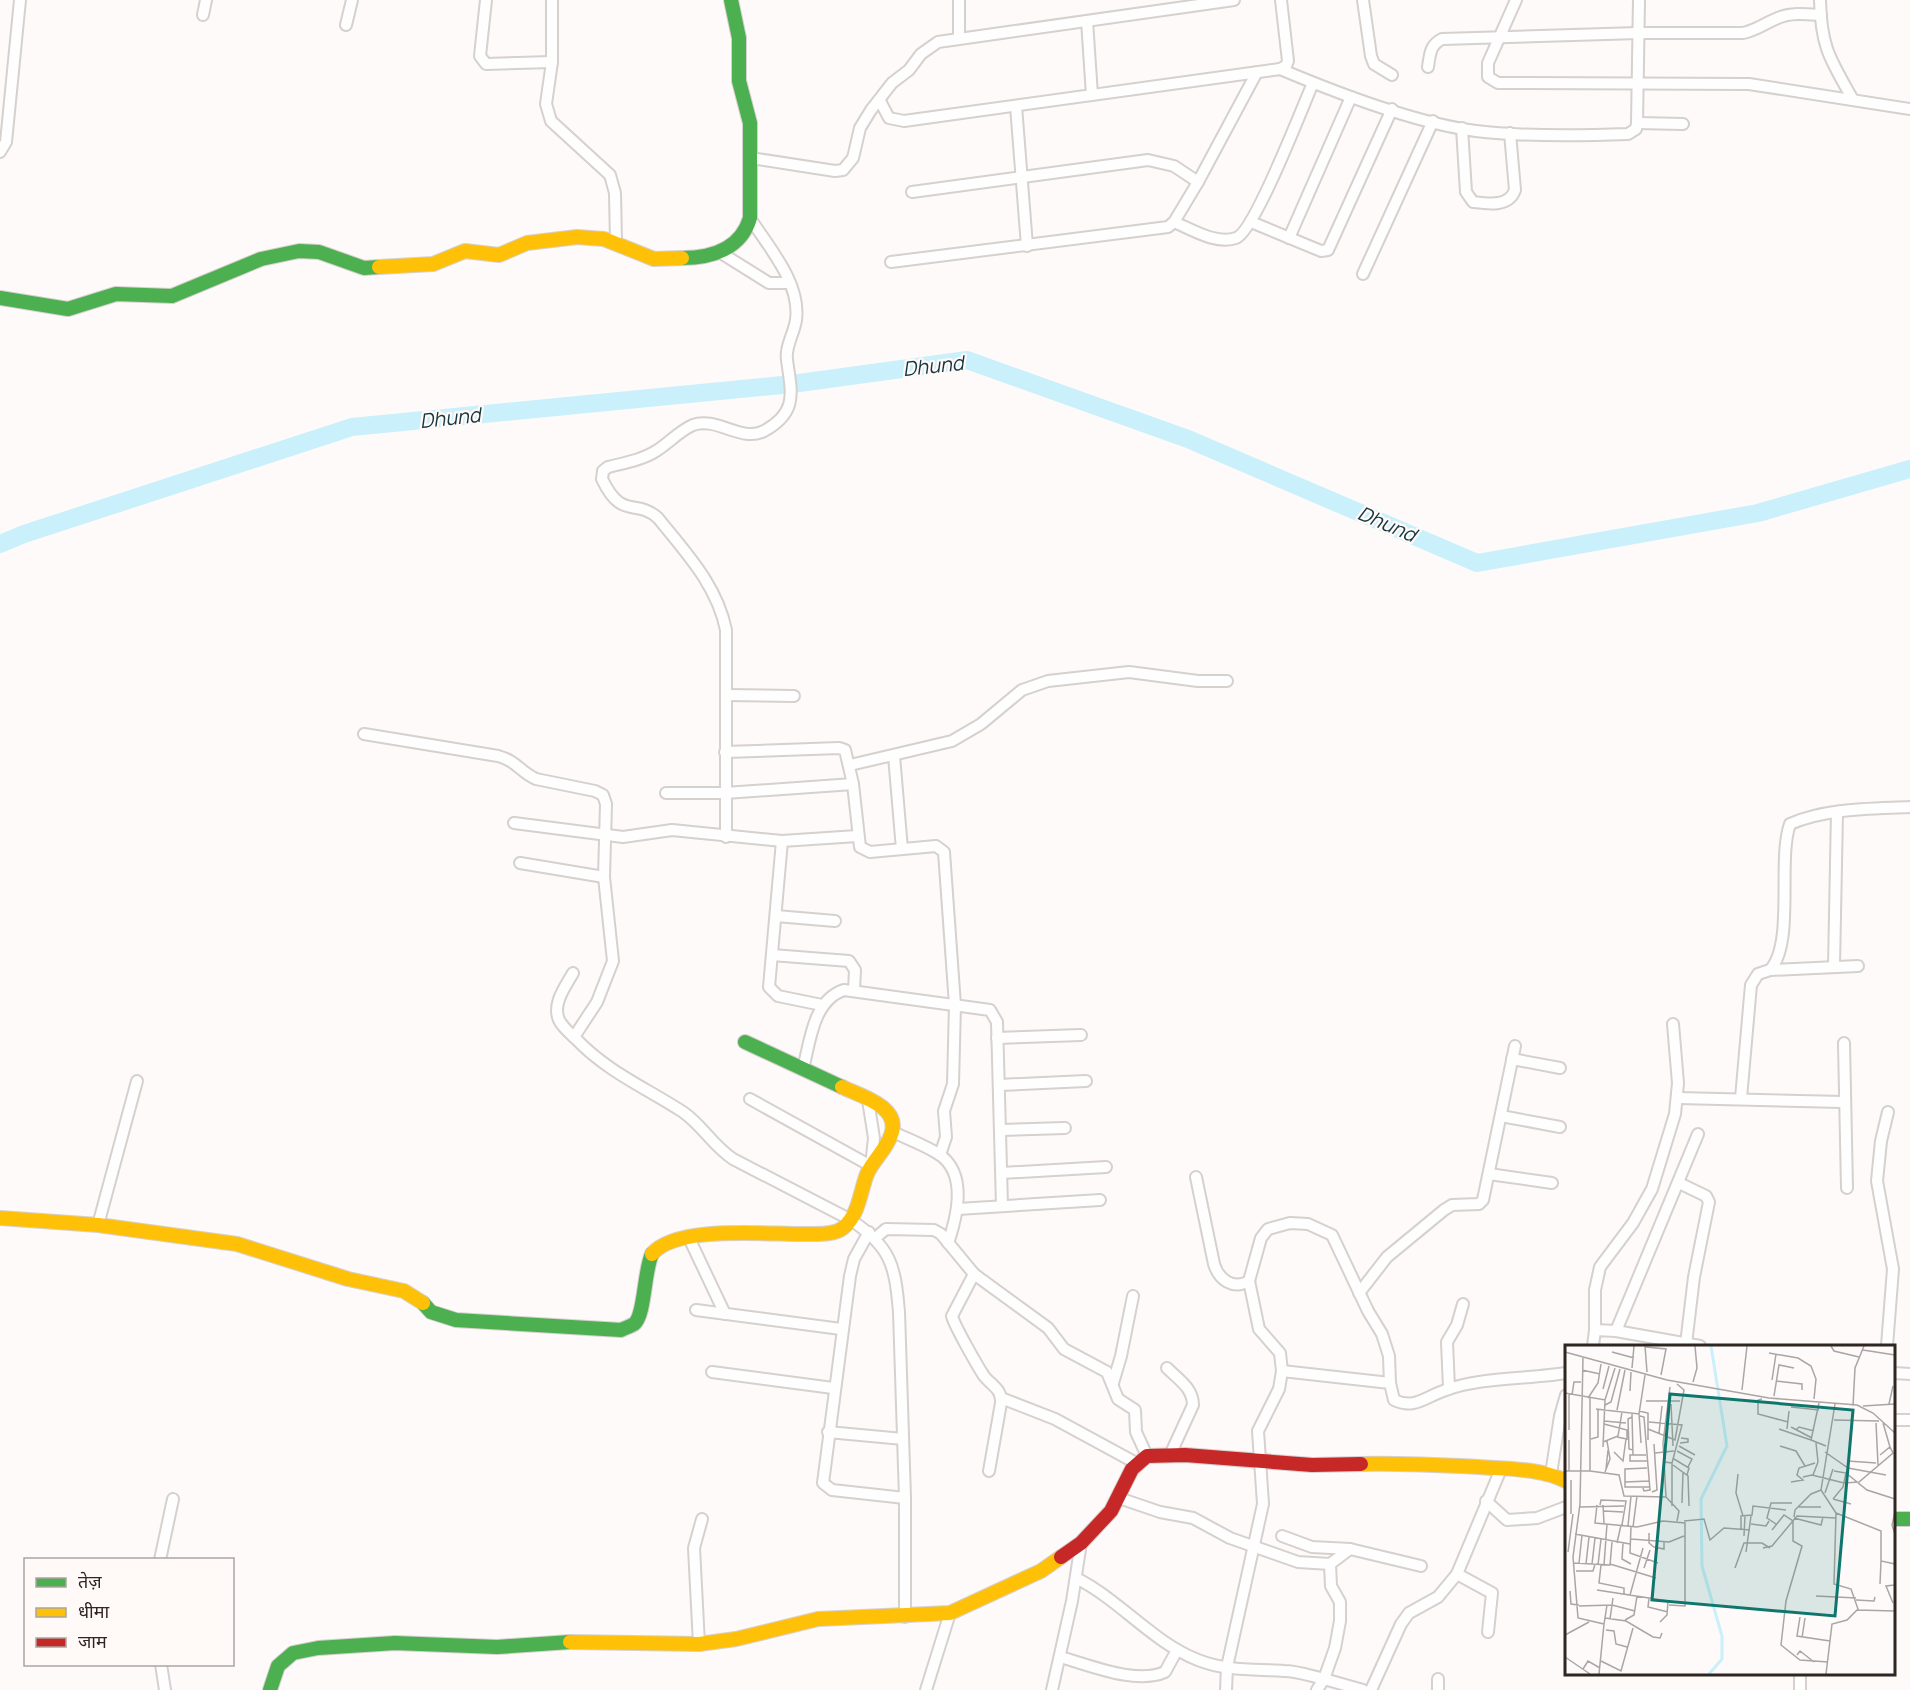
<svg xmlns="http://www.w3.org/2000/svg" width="1910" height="1690" font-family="Manrope,'Noto Sans Devanagari',sans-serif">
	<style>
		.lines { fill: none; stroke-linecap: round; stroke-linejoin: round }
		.river { stroke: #c9f0fb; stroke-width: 18 }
		.street-casing { stroke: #d6d0ce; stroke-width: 14 }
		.fast-casing { stroke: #d6d0ce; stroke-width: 16 }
		.slow-casing { stroke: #d6d0ce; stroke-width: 16 }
		.jam-casing { stroke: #d6d0ce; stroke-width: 16 }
		.street { stroke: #fffefe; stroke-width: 10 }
		.fast { stroke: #4caf50; stroke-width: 14 }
		.slow { stroke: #ffc107; stroke-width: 14 }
		.jam { stroke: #c62828; stroke-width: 14 }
		.labels { text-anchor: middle; stroke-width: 4.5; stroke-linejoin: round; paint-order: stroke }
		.water-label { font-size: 20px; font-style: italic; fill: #14363f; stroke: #fff9f7 }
		.inset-river { fill: none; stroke: #c9f0fb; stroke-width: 3 }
		.inset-road { fill: none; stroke: #aba5a3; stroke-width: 1.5 }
		.view { fill: #0f766e; fill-opacity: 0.15; stroke: #0f766e; stroke-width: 3 }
		.inset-edge { fill: none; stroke: #2f2521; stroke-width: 3 }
	</style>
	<rect width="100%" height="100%" fill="#fdfaf9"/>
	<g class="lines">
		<path class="river" d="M0,544L24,534L352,427L792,384L967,360L1188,439L1477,563L1758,513L1910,469"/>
		<g class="street-casing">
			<g id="street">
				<path d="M486,0L480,56L486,64L552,62"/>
				<path d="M552,0V62L546,104L551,121L610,175L615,193L616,242"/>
				<path d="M959,0V38"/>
				<path d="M1363,0L1371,56L1374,64L1392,75"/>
				<path d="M1516,0L1488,63V77L1498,83L1749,84L1910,109"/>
				<path d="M1820,0C1821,47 1830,59 1852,98"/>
				<path d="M203,15L206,0"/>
				<path d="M1087,21L1092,95"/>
				<path d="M346,25L352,0"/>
				<path d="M1428,67C1430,54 1430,45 1442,39L1638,33H1743C1757,30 1765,23 1778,18C1791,12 1807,14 1821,15"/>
				<path d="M1280,69C1337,93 1415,123 1476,131C1526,137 1578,136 1628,134L1636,129L1637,123L1639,0"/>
				<path d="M880,101L889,118L904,121L1280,69L1286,66L1288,61L1281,0"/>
				<path d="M1016,106L1027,246"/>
				<path d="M1637,123L1683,124"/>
				<path d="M1462,128L1466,192L1473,202C1489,204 1509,207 1515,190L1510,133"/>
				<path d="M0,152L6,142L20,0"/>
				<path d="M751,158L835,171L843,170L853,158L860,128L871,110L892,83L909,70L921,54L938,42L1234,0"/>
				<path d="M912,192L1148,160L1174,166L1198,182"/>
				<path d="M1174,222C1191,229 1216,245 1236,238C1255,231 1302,108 1313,83"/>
				<path d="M1251,222L1321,251L1328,250L1392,109"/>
				<path d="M1289,238L1351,97"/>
				<path d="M721,253L769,283H790"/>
				<path d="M891,262L1168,227L1174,222L1198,182L1257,72"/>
				<path d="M1363,274L1433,121"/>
				<path d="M726,695L794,696"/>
				<path d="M364,734L498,756C517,761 520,772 536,779L595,791L603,795L606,804L604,877L613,961L597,1002L574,1037"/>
				<path d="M725,752L839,748L845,750L853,784L860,847L870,852L936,846L944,852L955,1005L953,1084L944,1111L946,1137L940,1155"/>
				<path d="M894,756L902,849"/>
				<path d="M850,765L952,741L981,724L1022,690L1048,681L1129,672L1198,681H1227"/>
				<path d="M666,793H725L853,784"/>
				<path d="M514,823L623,837L672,830L782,841L857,836"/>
				<path d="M726,837V630C717,585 686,553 658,518C636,498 622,521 602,479L603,471L608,467C624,463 642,460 656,451C669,443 679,431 693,425C716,416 742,443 764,431C799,412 791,391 787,360C785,346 794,334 796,320C801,283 769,248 750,218"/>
				<path d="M782,841L769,987L778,996L822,1005"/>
				<path d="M520,863L604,877"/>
				<path d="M776,916L835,921"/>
				<path d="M772,955L849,961L855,970L854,990"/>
				<path d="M1834,966L1837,812"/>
				<path d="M1770,970L1858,966"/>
				<path d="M573,973C565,987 552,1004 559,1020C563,1028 571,1034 577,1040C608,1072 646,1088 683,1112C702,1125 713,1146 733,1159L851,1220C891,1247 895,1265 899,1312L905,1498V1617"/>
				<path d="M997,1038L1081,1035"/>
				<path d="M1844,1043L1847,1188"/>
				<path d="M1512,1059L1560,1068"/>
				<path d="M803,1069C810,1042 813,1000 844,990L990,1010L997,1022L1002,1206"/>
				<path d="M999,1085L1086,1081"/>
				<path d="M1678,1098L1843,1102"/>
				<path d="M1741,1098L1751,985L1758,974L1770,970C1795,943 1777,860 1790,824C1827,808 1870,809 1910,807"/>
				<path d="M750,1099L871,1166L874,1138L868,1100"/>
				<path d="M1501,1116L1560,1127"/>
				<path d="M1001,1130L1065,1128"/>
				<path d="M893,1132C908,1139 927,1146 940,1155C968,1175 957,1217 948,1243"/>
				<path d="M1002,1173L1106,1167"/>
				<path d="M1489,1174L1552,1183"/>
				<path d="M1196,1177L1214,1264C1219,1280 1233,1290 1249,1281L1261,1238L1268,1229L1290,1223L1308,1224L1332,1235L1368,1311L1382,1334L1389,1356L1390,1383"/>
				<path d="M1679,1183L1706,1196L1709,1202L1694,1277L1686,1344"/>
				<path d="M958,1209L1100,1200"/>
				<path d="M98,1225L137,1081"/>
				<path d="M869,1232L854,1259L850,1276L823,1483L832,1490L905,1498"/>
				<path d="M689,1238L725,1314"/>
				<path d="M875,1238L886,1229L934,1230L941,1234L974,1274L1048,1328L1064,1349L1107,1372L1118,1399L1135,1410L1136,1432L1147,1456"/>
				<path d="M974,1274L952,1316C954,1325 978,1367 984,1376C992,1386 1002,1389 1001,1403L989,1471"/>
				<path d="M1359,1293L1387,1257L1444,1210L1452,1205L1479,1204L1483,1200L1515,1046"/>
				<path d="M696,1310L841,1329"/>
				<path d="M1595,1330V1290L1600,1267L1633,1223L1652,1189L1675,1114L1678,1083L1673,1024"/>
				<path d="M1616,1331L1698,1134"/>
				<path d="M1593,1346L1595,1330L1616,1331L1700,1346"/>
				<path d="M1887,1346L1893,1269L1877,1181L1881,1141L1888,1112"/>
				<path d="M1167,1368C1178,1379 1193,1388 1193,1405L1170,1455"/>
				<path d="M1282,1371L1390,1383L1394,1400C1415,1410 1426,1396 1446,1390C1480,1377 1530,1379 1566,1373"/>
				<path d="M712,1372L833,1388"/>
				<path d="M1894,1373L1910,1374"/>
				<path d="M1113,1383L1121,1356L1133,1296"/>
				<path d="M1449,1388L1447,1342L1457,1325L1463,1304"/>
				<path d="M1001,1398L1055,1419L1136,1463"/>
				<path d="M1894,1420H1910"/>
				<path d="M828,1432L903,1439"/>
				<path d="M1551,1474L1560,1416L1566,1395"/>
				<path d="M1119,1498L1160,1512L1193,1518L1230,1538L1298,1562L1330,1564L1350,1549"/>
				<path d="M1486,1501L1507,1520L1537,1518L1566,1507"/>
				<path d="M1282,1536L1312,1547L1350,1549L1421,1566"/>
				<path d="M160,1560L173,1499"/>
				<path d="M1457,1574L1492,1593L1488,1632"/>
				<path d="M1076,1578C1120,1600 1152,1642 1198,1660C1225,1671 1255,1669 1284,1671C1297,1671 1311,1676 1324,1679L1335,1648L1340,1621V1602L1331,1586L1330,1564"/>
				<path d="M699,1644L694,1548L702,1519"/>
				<path d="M1060,1657C1090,1665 1135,1685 1165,1672L1177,1650"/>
				<path d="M161,1664L165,1690"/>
				<path d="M1800,1674V1690"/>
				<path d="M1438,1679V1690"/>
				<path d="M926,1690L950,1613"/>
				<path d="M1052,1690L1072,1601L1081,1543"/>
				<path d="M1226,1690L1227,1667L1263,1504L1258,1431L1279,1389L1282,1371L1280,1353L1259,1329L1249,1281"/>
				<path d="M1317,1690L1324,1679L1363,1690"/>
				<path d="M1371,1690L1401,1624L1409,1613L1438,1597L1457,1574L1501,1469"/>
			</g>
		</g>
		<g class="fast-casing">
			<g id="fast">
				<path d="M682,258C711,258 741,249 750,218V123L739,81V38L731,0"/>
				<path d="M0,298L68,309L116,294L172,296L261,259L299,251L319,252L364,268L379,267"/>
				<path d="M745,1042L842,1087"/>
				<path d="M423,1303L431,1312L456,1320L621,1330C625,1328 631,1326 634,1324C645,1316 644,1270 652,1254"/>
				<path d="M1894,1519H1910"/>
				<path d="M270,1690L278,1666L293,1653L318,1648L395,1643L497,1647L570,1642"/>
			</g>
		</g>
		<g class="slow-casing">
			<g id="slow">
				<path d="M379,267L433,264L465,251L499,255L527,243L577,237L604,239L654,259L682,258"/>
				<path d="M0,1218L98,1225L237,1244L348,1279L404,1291L423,1303"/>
				<path d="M652,1254C677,1224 771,1235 808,1234C819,1234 834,1235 843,1228C859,1215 860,1192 867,1174C873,1160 886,1150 891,1135C902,1107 861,1096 842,1087"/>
				<path d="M1361,1464C1401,1463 1439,1465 1479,1467C1508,1469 1539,1468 1566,1481"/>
				<path d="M570,1642L699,1644L736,1639L818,1619L950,1613L1041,1571L1061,1557"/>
			</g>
		</g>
		<g class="jam-casing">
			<path id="jam" d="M1061,1557L1081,1543L1111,1511L1132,1469L1147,1456L1185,1455L1312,1465L1361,1464"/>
		</g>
		<use href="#street" class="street"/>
		<use href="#fast" class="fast"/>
		<use href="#slow" class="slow"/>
		<use href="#jam" class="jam"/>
	</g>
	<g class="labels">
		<g class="water-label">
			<text transform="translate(933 366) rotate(-6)" y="7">Dhund</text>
			<text transform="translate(450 418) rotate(-6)" y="7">Dhund</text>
			<text transform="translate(1387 524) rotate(23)" y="7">Dhund</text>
		</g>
	</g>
	<g transform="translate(1565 1345)">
		<rect width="330" height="330" fill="#fdfaf9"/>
		<path class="inset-river" d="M144,329L157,314V291L137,221L136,154L162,101L146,1"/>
		<path class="inset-road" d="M80,1L82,27M266,1L269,6L294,12M81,2L101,4L96,30M298,5L330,10M0,7L102,35L204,53L292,60L308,68L330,88M47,7L69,13M204,8L233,13L246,21L251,34L249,54M18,12L15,159L8,212L13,273L39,279L42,260M67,23L69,1M17,25L35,29M207,35L211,9M211,36L237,39V45M128,37L132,23L130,1M105,42L98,98L101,152L114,166L112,176M38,44L44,21M177,45L182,1M65,46L66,27M0,48L40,55L50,23M4,49V85M7,50L9,37H16M209,51L214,20L229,23M23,53L33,38L36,19M197,54L193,55V69L223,77M81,56H115M254,58L246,95L261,101M106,59L108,101M324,59L328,41M40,60L46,57L55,24M288,61L290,23L299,1M298,61L330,59M226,62L254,65M31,64L74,69L80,30M52,65L60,25M74,66L83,68V95M74,68L76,98M67,69L68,110M75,71L79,72L85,145L79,146L78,143M67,72L63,74L64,104L68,105M269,75L314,76M39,76L61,78M84,77L117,80L107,118M311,78L313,120M318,78L325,102M39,79L62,85V94L52,92M226,82L247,93M83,84L110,95L119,45L112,39M214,84L246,95M222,84L224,66M231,85L234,82L249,86M94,88L97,61M26,94L33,92V65M38,97L53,91L57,67M115,98L123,97V94L116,93M114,101L130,110M215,101L231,106L240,121M38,102L40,55M112,106L127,114L123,122M49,107L58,116L61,94M260,107L283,123L321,130M90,108L109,106M81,110H65V116H82M109,114L124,123L122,130M283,116L311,118M99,117L107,118V161M108,120L123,131L124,161M82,123L60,124V142H85M283,123L281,128L302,145L330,154M41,124L43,105M0,126H25V53M4,126V95M25,126L54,130L59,151L101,152M40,127L45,114L42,96M173,129L171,148L178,171M248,130L253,117L251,98M238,132L247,130L279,138L294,137L328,108L325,102L315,110M6,135V169M60,137L84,136M226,137L238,135L232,130L234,123L250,118M87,147L92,145L89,99M260,148L268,124M268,154L278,142L281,128L269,126M268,154L286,159M117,158L118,127M32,160L30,178L72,182L98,176L120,178V261L104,260M35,160L36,155L61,156L57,180M38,160L39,178M15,162L59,161M234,162H256M39,166L58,167M330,167L327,180L330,189M271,168L316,186V216L330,219M229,172L230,165L246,149L256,145M229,173L256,180L258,172M119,176L139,174L145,195L159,183L185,185M186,179L201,181L204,176M211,179L202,173L206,158H227M63,181L66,151M66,182L65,208L93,218M68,182L72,151M176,184V171L187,170L188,161L221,165M207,185L219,170L228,176V196L237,201L221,256L216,300L235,315L263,317M84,188V198L89,202L99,204V196M10,189L65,199M179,191L180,170M66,194L104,197L119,191M52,198L56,180M58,198L57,214L66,219M198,203L207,201L232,171L271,173M3,207L8,169M181,207L186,171M9,218L45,220L47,197M14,218L17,190M21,219L24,192M27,219L30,193M45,219L91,233M33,220L36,194M36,220L34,238L59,243V249M39,220L42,179M79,223L85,205M170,223L179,198H197L205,203M11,226H28L30,219M315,239L316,216M32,245L103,256L102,270L95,277M5,246L6,259L14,260M65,250L78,203M251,251L291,253M84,253L83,262L103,267M291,255L309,256L310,252M328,258L321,241L330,240M14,261L47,260L70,266M292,265L330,266M235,272L232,291L265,296M40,273L61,276L88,292L95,293L97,288M45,274L48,253M60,275L69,270L72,251M41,285L49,286L51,299L62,302M0,290L24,277M237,293L240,273M232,310L235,306L249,317M0,312L25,329M36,316L56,326L68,283M18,324L23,316L35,323M34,329L39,279M261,329L267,279L282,275L293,264L286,244L269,239L271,168L256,145L270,59"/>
		<path class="view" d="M105,49L288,65L270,271L87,255Z"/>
		<rect width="330" height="330" class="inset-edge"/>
	</g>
	<rect x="24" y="1558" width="210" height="108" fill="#fff9f7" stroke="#aca4a1" stroke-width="1.5"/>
	<rect x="36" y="1578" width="30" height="9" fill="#4caf50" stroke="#aca4a1" stroke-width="1.5"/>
	<text x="78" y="1588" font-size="18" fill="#2f2521">तेज़</text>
	<rect x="36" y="1608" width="30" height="9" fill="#ffc107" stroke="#aca4a1" stroke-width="1.5"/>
	<text x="78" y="1618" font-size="18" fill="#2f2521">धीमा</text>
	<rect x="36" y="1638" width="30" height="9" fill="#c62828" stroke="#aca4a1" stroke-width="1.5"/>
	<text x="78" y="1648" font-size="18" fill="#2f2521">जाम</text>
</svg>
